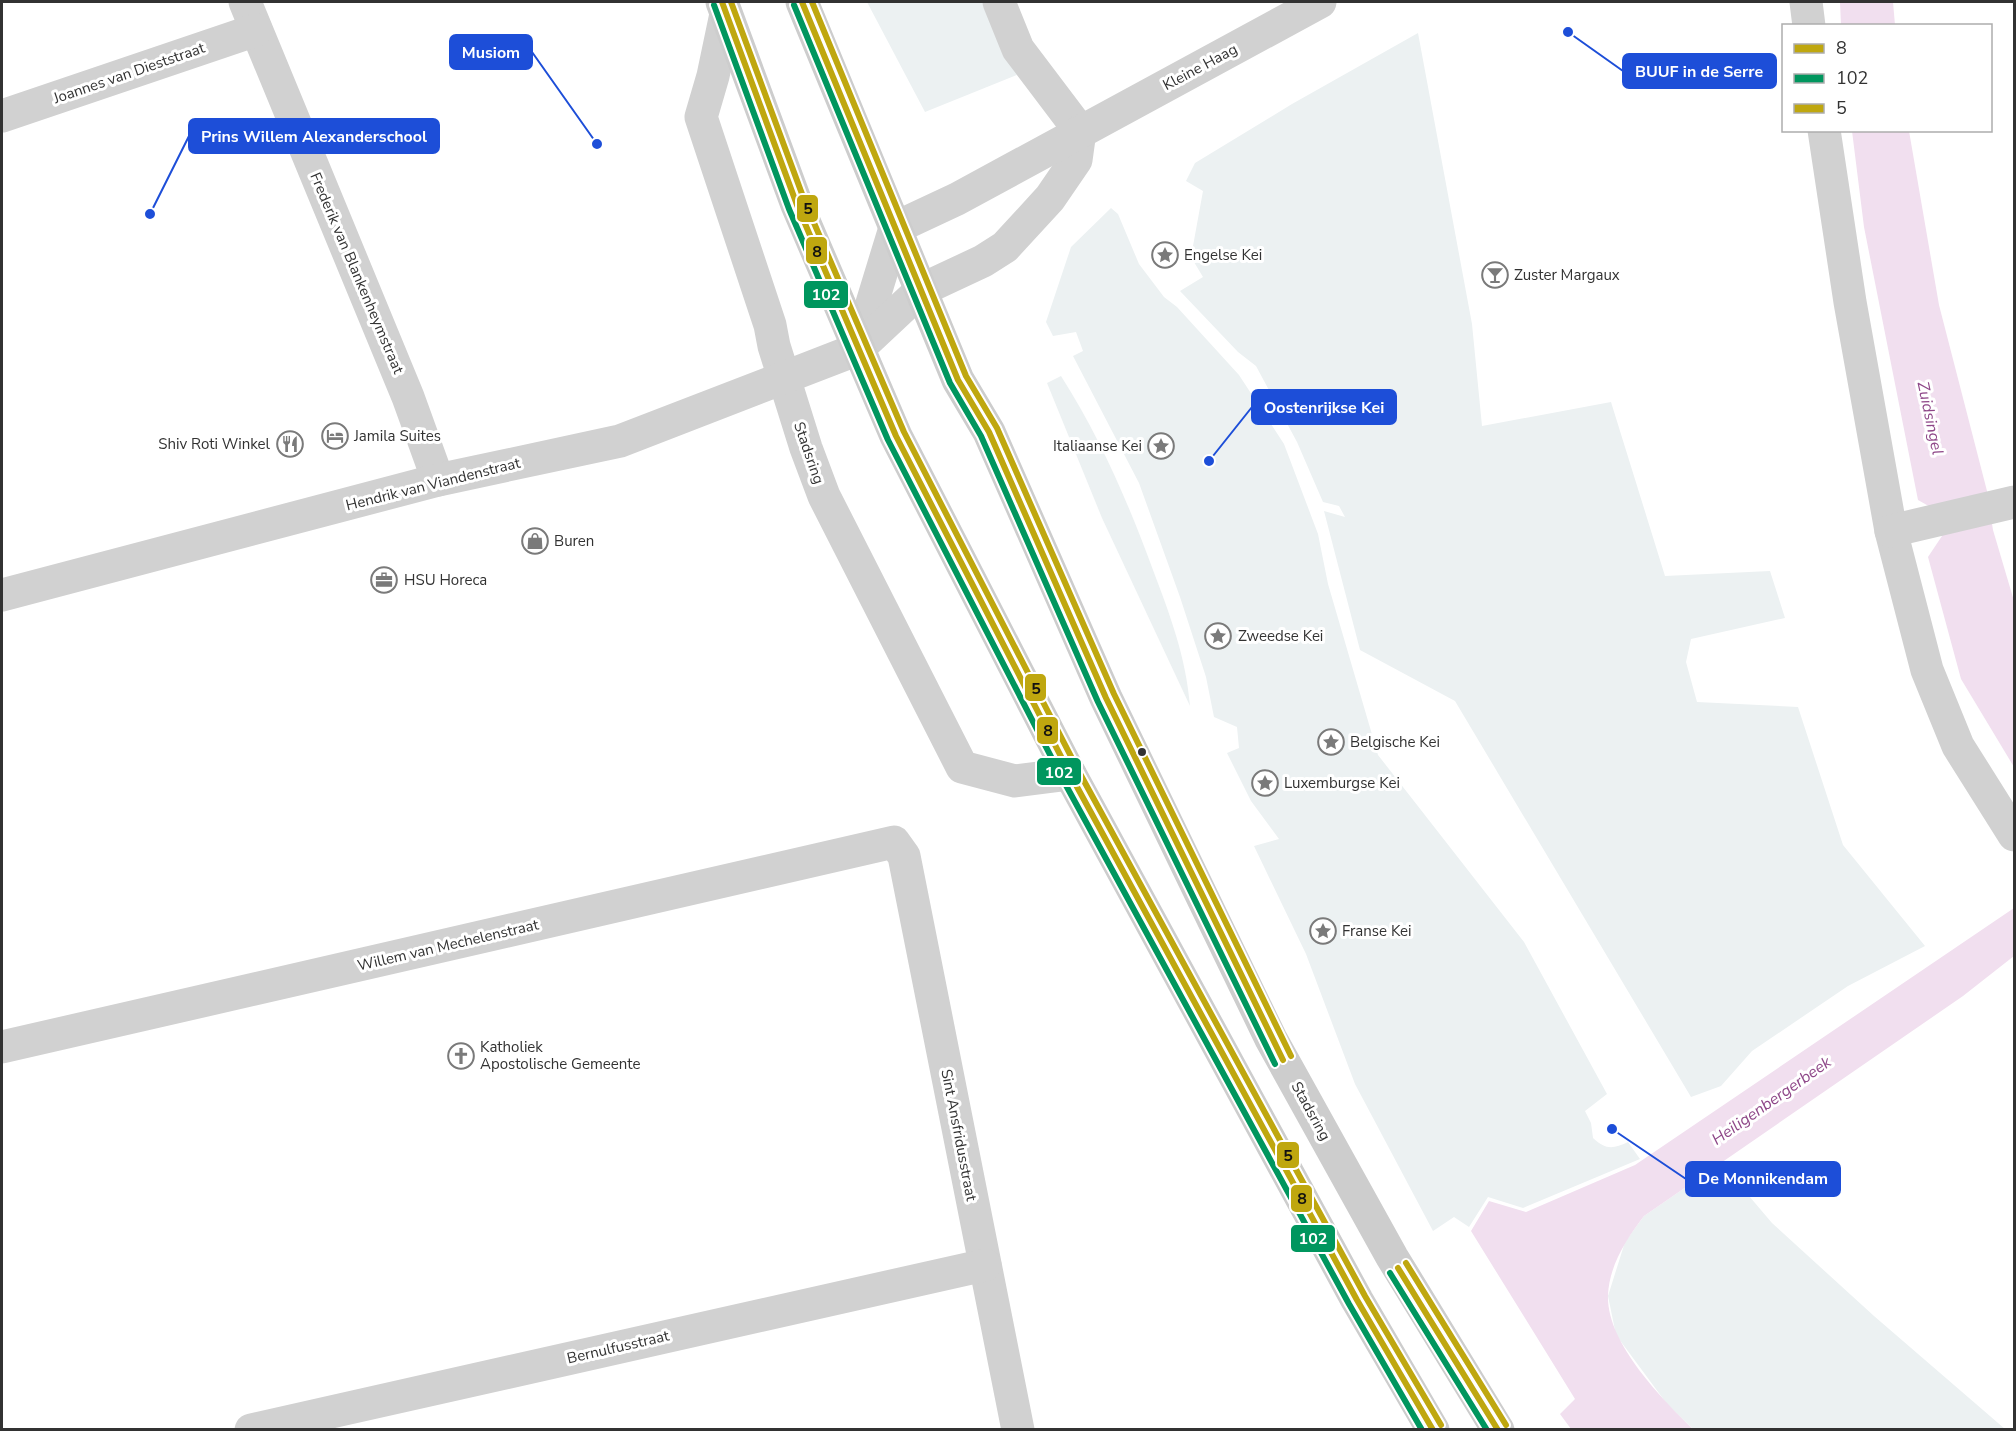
<svg xmlns="http://www.w3.org/2000/svg" width="2016" height="1431" font-family="'Nunito Sans',sans-serif">
	<style>
		.green { fill: #ecf1f2 }
		.water { fill: #f1dfef }
		.lines { fill: none; stroke-linecap: round; stroke-linejoin: round }
		.minor { stroke: #d1d1d1; stroke-width: 33 }
		.tertiary { stroke: #d1d1d1; stroke-width: 33 }
		.secondary { stroke: #cdcdcd; stroke-width: 33 }
		.bus-1-casing { stroke: #fff; stroke-width: 10 }
		.bus-2-casing { stroke: #fff; stroke-width: 10 }
		.bus-3-casing { stroke: #fff; stroke-width: 10 }
		.bus-1 { stroke: #bfa70f; stroke-width: 6 }
		.bus-2 { stroke: #00965e; stroke-width: 6 }
		.bus-3 { stroke: #bfa70f; stroke-width: 6 }
		.bus-dot { fill: #323232; stroke: #fff; stroke-width: 2 }
		.labels { text-anchor: middle; stroke-width: 6; stroke-linejoin: round; paint-order: stroke }
		.street-label { font-size: 15px; fill: #323232; stroke: #fff }
		.poi-label { font-size: 15px; fill: #323232; stroke: #fff; text-anchor: start }
		.water-label { font-size: 16px; font-style: italic; fill: #8e4788; stroke: #fff }
		.leader { fill: none; stroke: #1d4ed8; stroke-width: 2 }
		.callout-dot { fill: #1d4ed8; stroke: #fff; stroke-width: 2 }
		.callout { fill: #1d4ed8; stroke: #1d4ed8; stroke-width: 2 }
		.callout-label { font-size: 16px; text-anchor: middle; font-weight: bold; fill: #fff }
		.line-badge { stroke: #fff; stroke-width: 2 }
		.badge-label { font-size: 16px; text-anchor: middle; font-weight: bold; fill: #fff }
		.pale-badge-label { font-size: 16px; text-anchor: middle; font-weight: bold; fill: #111 }
	</style>
	<rect width="100%" height="100%" fill="#fff"/>
	<g class="green">
		<path d="M867,2H986L1027,71L925,112Z"/>
		<path d="M1418,33L1472,324L1482,426L1611,402L1665,576L1770,571L1785,618L1691,639L1686,662L1697,702L1798,707L1843,845L1925,946L1848,986L1752,1051L1721,1086L1691,1097L1455,701L1360,650L1324,511L1345,517L1339,506L1323,502L1297,442L1256,366L1238,352L1180,291L1203,277L1191,257L1203,191L1186,181L1195,163L1292,104Z"/>
		<path d="M1111,208L1118,214L1139,264L1164,297L1177,307L1239,375L1284,444L1318,534L1328,584L1378,755L1524,942L1607,1094L1585,1111L1591,1123L1593,1138C1606,1150 1613,1149 1628,1142L1640,1159L1523,1208L1488,1197L1469,1227L1454,1217L1433,1231L1355,1084L1306,954L1254,846L1279,839L1251,801L1227,753L1239,748L1237,727L1214,717L1206,677L1180,597L1139,483L1073,356L1083,351L1076,332L1053,336L1046,322L1071,247Z"/>
		<path d="M1061,376C1100,437 1128,502 1153,570C1170,615 1186,657 1190,706L1102,518L1047,383Z"/>
		<path d="M1721,1163L1772,1223L1874,1316L2005,1429H1693L1667,1404L1616,1335L1608,1296L1625,1242L1644,1216Z"/>
	</g>
	<g class="water">
		<path d="M1840,2H1893L1895,25H1841Z"/>
		<path d="M1852,131H1909L1939,305L1987,491L1993,530L2014,601V767L1961,679L1928,557L1942,536L1934,509L1918,500L1864,227Z"/>
		<path d="M2014,908V956L1963,996L1644,1216C1627,1238 1609,1266 1608,1295C1606,1342 1662,1399 1693,1429H1571L1560,1414L1575,1399L1471,1231L1489,1201L1526,1212L1635,1165Z"/>
	</g>
	<g class="lines">
		<g class="minor">
			<path d="M245,2L408,397L438,480"/>
			<path d="M999,2L1018,49L1080,131"/>
			<path d="M1806,2L1809,26"/>
			<path d="M726,14L713,76L701,117L770,325L774,346L806,448L824,496L962,767L1015,781L1070,774"/>
			<path d="M2,116L256,30"/>
			<path d="M1824,130L1850,302L1891,531L1927,670L1958,746L2014,835"/>
			<path d="M921,290L983,261L1005,247L1050,198L1076,160L1080,131"/>
			<path d="M858,349L895,228L957,199L1320,2"/>
			<path d="M1891,531L2014,502"/>
			<path d="M2,1047L894,842L904,856L1018,1430"/>
			<path d="M251,1430L985,1265"/>
		</g>
		<path class="tertiary" d="M2,595L438,480L620,441L858,349L921,290"/>
		<g class="secondary">
			<path d="M722,2L797,205L896,436L1070,774L1357,1300L1433,1430"/>
			<path d="M802,2L958,380L989,432L1106,698L1271,1039L1392,1257L1498,1430"/>
		</g>
		<g class="bus-1-casing">
			<g id="bus-1">
				<path d="M722,2L797,205L896,436L1070,774L1357,1300L1433,1430"/>
				<path d="M802,2L958,380L989,432L1106,698L1283,1060"/>
				<path d="M1398,1268L1498,1430"/>
			</g>
		</g>
		<g class="bus-2-casing">
			<g id="bus-2">
				<path d="M714,5L789,209L888,440L1062,778L1349,1304L1422,1430"/>
				<path d="M794,5L950,383L981,436L1098,702L1275,1064"/>
				<path d="M1390,1273L1487,1430"/>
			</g>
		</g>
		<g class="bus-3-casing">
			<g id="bus-3">
				<path d="M731,2L805,202L904,432L1078,770L1365,1296L1441,1425"/>
				<path d="M812,2L966,376L997,428L1114,694L1291,1056"/>
				<path d="M1406,1263L1506,1425"/>
			</g>
		</g>
		<use href="#bus-1" class="bus-1"/>
		<use href="#bus-2" class="bus-2"/>
		<use href="#bus-3" class="bus-3"/>
	</g>
	<defs>
		<g id="sight-ring" transform="scale(1.35)"><circle r="9.5" fill="#fff" stroke="#7a7a7a" stroke-width="1.5"/><path d="M0-6L1.8-2.2L6-1.7L2.9 1.2L3.7 5.4L0 3.3L-3.7 5.4L-2.9 1.2L-6-1.7L-1.8-2.2Z" fill="#7a7a7a"/></g>
		<g id="bar-ring" transform="scale(1.35)"><circle r="9.5" fill="#fff" stroke="#7a7a7a" stroke-width="1.5"/><path d="M-6-5H6L.8 .8V4.5H3.5V6h-7V4.5H-.8V.8Z" fill="#7a7a7a"/></g>
		<g id="hotel-ring" transform="scale(1.35)"><circle r="9.5" fill="#fff" stroke="#7a7a7a" stroke-width="1.5"/><path d="M-6-4.5h1.5V1H6V5H4.5V3h-9V5H-6ZM-4 0a1.8 1.8 0 1 1 3.6 0ZM.5 0V-2.5h3Q6-2.5 6 0Z" fill="#7a7a7a"/></g>
		<g id="restaurant-ring" transform="scale(1.35)"><circle r="9.5" fill="#fff" stroke="#7a7a7a" stroke-width="1.5"/><path d="M-5-6h1v4h1v-4h1v4h1v-4h1v5L-1.5 .5V6h-2V.5L-5-1ZM5-6V6H3V1.5H1.5Q1.5-4 5-6Z" fill="#7a7a7a"/></g>
		<g id="shop-ring" transform="scale(1.35)"><circle r="9.5" fill="#fff" stroke="#7a7a7a" stroke-width="1.5"/><path d="M-5-2.5h2.3a2.7 3.5 0 0 1 5.4 0H5L5.5 6h-11ZM-1.5-2.5h3a1.5 2.3 0 0 0-3 0Z" fill="#7a7a7a"/></g>
		<g id="office-ring" transform="scale(1.35)"><circle r="9.5" fill="#fff" stroke="#7a7a7a" stroke-width="1.5"/><path d="M-6-3h4V-5.5h4V-3h4V5H-6ZM-1-4.5V-3h2v-1.5ZM-6 0V1H6V0Z" fill="#7a7a7a"/></g>
		<g id="church-ring" transform="scale(1.35)"><circle r="9.5" fill="#fff" stroke="#7a7a7a" stroke-width="1.5"/><path d="M-1.2-6h2.4v3.5h3.3v2.4h-3.3V6h-2.4V-.1h-3.3v-2.4h3.3Z" fill="#7a7a7a"/></g>
	</defs>
	<g fill-rule="evenodd">
		<use href="#sight-ring" x="1165" y="255"/>
		<use href="#bar-ring" x="1495" y="275"/>
		<use href="#hotel-ring" x="335" y="436"/>
		<use href="#restaurant-ring" x="290" y="444"/>
		<use href="#sight-ring" x="1161" y="446"/>
		<use href="#shop-ring" x="535" y="541"/>
		<use href="#office-ring" x="384" y="580"/>
		<use href="#sight-ring" x="1218" y="636"/>
		<use href="#sight-ring" x="1331" y="742"/>
		<use href="#sight-ring" x="1265" y="783"/>
		<use href="#sight-ring" x="1323" y="931"/>
		<use href="#church-ring" x="461" y="1056"/>
	</g>
	<circle class="bus-dot" cx="1142" cy="752" r="5"/>
	<g class="labels">
		<g class="street-label">
			<text transform="translate(1200 67) rotate(-28)" y="5">Kleine Haag</text>
			<text transform="translate(129 73) rotate(-19)" y="5">Joannes van Dieststraat</text>
			<text transform="translate(357 273) rotate(67)" y="5">Frederik van Blankenheymstraat</text>
			<text transform="translate(809 453) rotate(71)" y="5">Stadsring</text>
			<text transform="translate(433 484) rotate(-14)" y="5">Hendrik van Viandenstraat</text>
			<text transform="translate(448 945) rotate(-13)" y="5">Willem van Mechelenstraat</text>
			<text transform="translate(1311 1111) rotate(61)" y="5">Stadsring</text>
			<text transform="translate(959 1135) rotate(79)" y="5">Sint Ansfridusstraat</text>
			<text transform="translate(618 1347) rotate(-13)" y="5">Bernulfusstraat</text>
		</g>
		<g class="poi-label">
			<text x="1184" y="260">Engelse Kei</text>
			<text x="1514" y="280">Zuster Margaux</text>
			<text x="354" y="441">Jamila Suites</text>
			<text x="270" y="449" text-anchor="end">Shiv Roti Winkel</text>
			<text x="1142" y="451" text-anchor="end">Italiaanse Kei</text>
			<text x="554" y="546">Buren</text>
			<text x="404" y="585">HSU Horeca</text>
			<text x="1238" y="641">Zweedse Kei</text>
			<text x="1350" y="747">Belgische Kei</text>
			<text x="1284" y="788">Luxemburgse Kei</text>
			<text x="1342" y="936">Franse Kei</text>
			<text x="480" y="1052">Katholiek<tspan x="480" dy="17">Apostolische Gemeente</tspan></text>
		</g>
		<g class="water-label">
			<text transform="translate(1931 418) rotate(78)" y="6">Zuidsingel</text>
			<text transform="translate(1771 1100) rotate(-35)" y="6">Heiligenbergerbeek</text>
		</g>
	</g>
	<path class="leader" d="M597 144L532 52M1568 32L1623 71M150 214L189 136M1209 461L1252 407M1612 1129L1686 1179"/>
	<g class="callout-dot">
		<circle cx="597" cy="144" r="6"/>
		<circle cx="1568" cy="32" r="6"/>
		<circle cx="150" cy="214" r="6"/>
		<circle cx="1209" cy="461" r="6"/>
		<circle cx="1612" cy="1129" r="6"/>
	</g>
	<g class="callout">
		<rect x="450" y="35" width="82" height="34" rx="6"/>
		<rect x="1623" y="54" width="153" height="34" rx="6"/>
		<rect x="189" y="119" width="250" height="34" rx="6"/>
		<rect x="1252" y="390" width="144" height="34" rx="6"/>
		<rect x="1686" y="1162" width="154" height="34" rx="6"/>
	</g>
	<g class="callout-label">
		<text x="491" y="58">Musiom</text>
		<text x="1699" y="77">BUUF in de Serre</text>
		<text x="314" y="142">Prins Willem Alexanderschool</text>
		<text x="1324" y="413">Oostenrijkse Kei</text>
		<text x="1763" y="1184">De Monnikendam</text>
	</g>
	<g class="line-badge">
		<rect x="796" y="194" width="23" height="29" rx="6" fill="#bfa70f"/>
		<rect x="805" y="236" width="23" height="29" rx="6" fill="#bfa70f"/>
		<rect x="803" y="280" width="46" height="29" rx="6" fill="#00965e"/>
		<rect x="1024" y="673" width="23" height="29" rx="6" fill="#bfa70f"/>
		<rect x="1036" y="716" width="23" height="29" rx="6" fill="#bfa70f"/>
		<rect x="1036" y="757" width="46" height="29" rx="6" fill="#00965e"/>
		<rect x="1276" y="1141" width="24" height="28" rx="6" fill="#bfa70f"/>
		<rect x="1290" y="1184" width="23" height="29" rx="6" fill="#bfa70f"/>
		<rect x="1290" y="1224" width="46" height="29" rx="6" fill="#00965e"/>
	</g>
	<g class="badge-label">
		<text x="826" y="300">102</text>
		<text x="1059" y="778">102</text>
		<text x="1313" y="1244">102</text>
	</g>
	<g class="pale-badge-label">
		<text x="808" y="214">5</text>
		<text x="817" y="257">8</text>
		<text x="1036" y="694">5</text>
		<text x="1048" y="736">8</text>
		<text x="1288" y="1161">5</text>
		<text x="1302" y="1204">8</text>
	</g>
	<rect width="2016" height="1431" fill="none" stroke="#323232" stroke-width="6"/>
	<rect x="1782" y="24" width="210" height="108" fill="#ffffff" stroke="#adadad" stroke-width="1.5"/>
	<rect x="1794" y="44" width="30" height="9" fill="#bfa70f" stroke="#adadad" stroke-width="1.5"/>
	<text x="1836" y="54" font-size="18" fill="#323232">8</text>
	<rect x="1794" y="74" width="30" height="9" fill="#00965e" stroke="#adadad" stroke-width="1.5"/>
	<text x="1836" y="84" font-size="18" fill="#323232">102</text>
	<rect x="1794" y="104" width="30" height="9" fill="#bfa70f" stroke="#adadad" stroke-width="1.5"/>
	<text x="1836" y="114" font-size="18" fill="#323232">5</text>
</svg>
